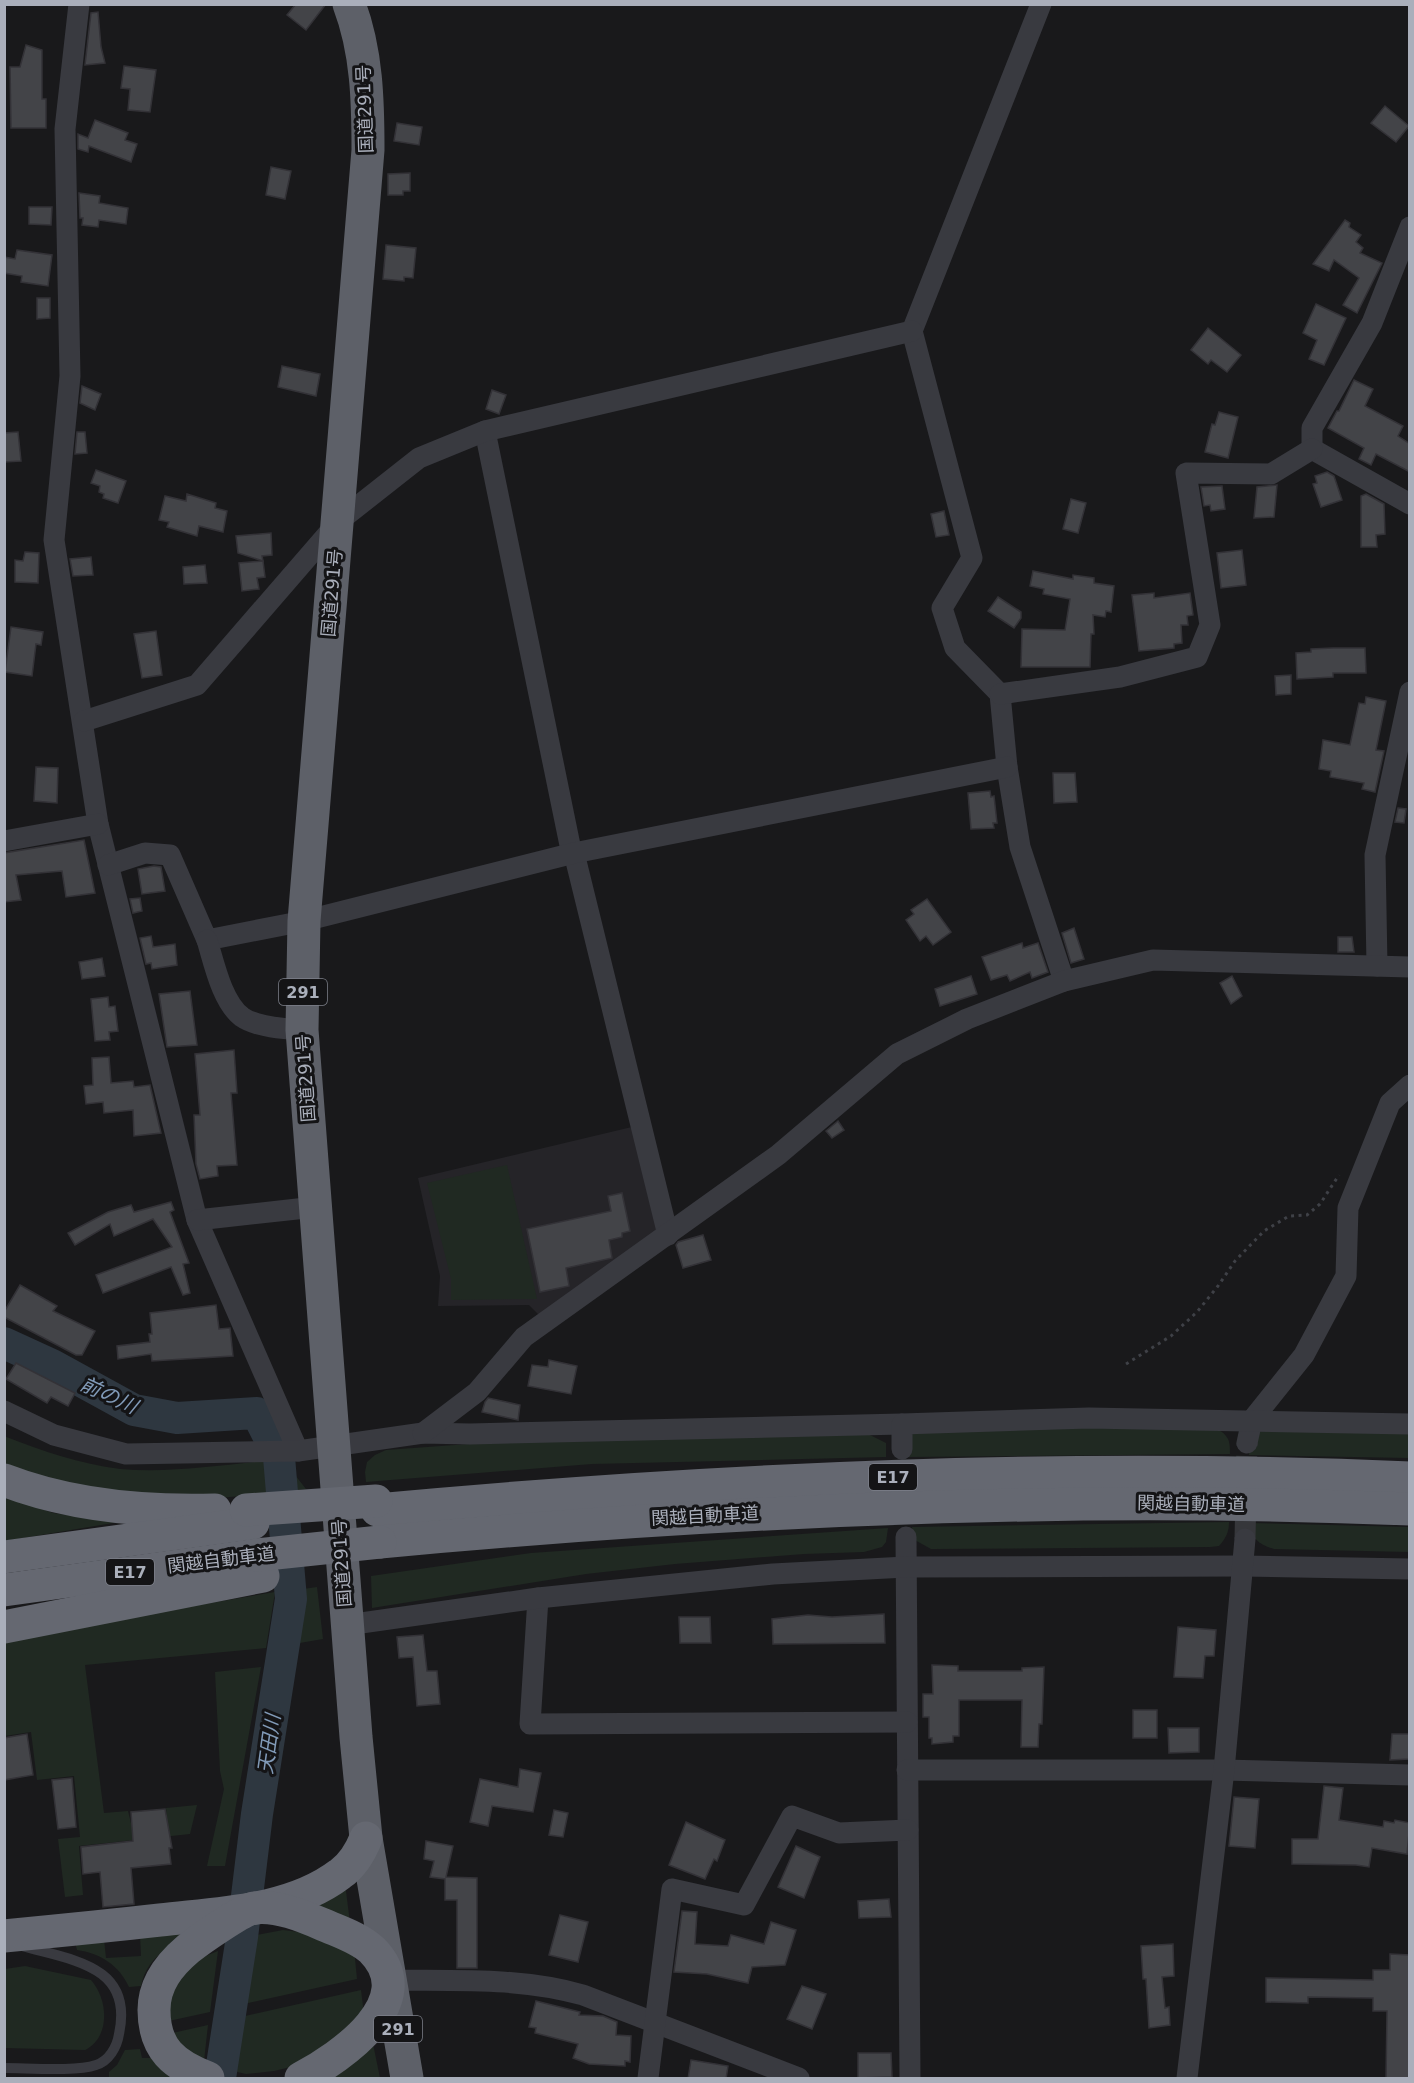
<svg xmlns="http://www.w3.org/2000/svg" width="1414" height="2083" font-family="'DejaVu Sans','Noto Sans JP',sans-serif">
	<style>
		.built { fill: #252428 }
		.green { fill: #202922 }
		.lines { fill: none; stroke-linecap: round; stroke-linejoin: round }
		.river { stroke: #2e3740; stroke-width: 32 }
		.building { fill: #434448; stroke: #333237; stroke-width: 1.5 }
		.minor-tunnel { stroke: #36373b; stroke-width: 21; stroke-dasharray: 21 10; stroke-linecap: butt }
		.path { stroke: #3f4147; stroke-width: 3; stroke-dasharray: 3 4.5; stroke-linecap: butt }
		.service { stroke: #393a40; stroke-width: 10 }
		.minor { stroke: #393a40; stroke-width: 21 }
		.trunk { stroke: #5d6068; stroke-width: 33 }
		.motorway { stroke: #656871; stroke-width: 33 }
		.motorway-bridge { stroke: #656871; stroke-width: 33 }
		.labels { text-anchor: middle; stroke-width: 6; stroke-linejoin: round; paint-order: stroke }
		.shield { fill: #141416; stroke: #7d808a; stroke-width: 1.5 }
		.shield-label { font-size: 16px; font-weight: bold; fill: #aaafbb }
		.street-label { font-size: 18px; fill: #aaafbb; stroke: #141416 }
		.water-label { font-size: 20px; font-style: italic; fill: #819ab7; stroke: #141416 }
	</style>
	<rect width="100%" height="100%" fill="#19191b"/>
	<path class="built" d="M636,1126L659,1231L539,1315L529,1305L438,1306L440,1276L418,1178Z"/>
	<g class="green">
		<path d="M507,1165L537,1299L451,1300V1279L427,1183Z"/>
		<path d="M1178,1425C1193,1426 1220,1423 1228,1439C1230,1443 1230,1450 1230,1454L906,1457L909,1436L915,1432Z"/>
		<path d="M1264,1430H1409V1458L1249,1455V1445L1253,1435Z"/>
		<path d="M868,1434L886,1443V1457L592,1464L366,1482L365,1472L367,1462L375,1455L386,1450L578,1436Z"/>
		<path d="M4,1436C42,1451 80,1464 120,1469C168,1473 216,1466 264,1461L270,1476L271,1494L203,1499L103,1496L5,1470Z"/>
		<path d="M281,1461H284L306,1489L286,1491L285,1482L294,1477L290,1471L283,1474Z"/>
		<path d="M5,1496L53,1513L119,1522L5,1541Z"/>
		<path d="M1229,1522C1229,1532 1226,1538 1219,1546L1210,1547L931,1549L913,1539L912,1527Z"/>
		<path d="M1249,1523L1409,1527V1552L1274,1549C1259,1545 1251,1538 1249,1523Z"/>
		<path d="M888,1528L886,1542L882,1547L864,1552L804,1554L675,1564L586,1574L372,1608L371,1576L531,1553Z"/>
		<path d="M317,1587L323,1639L288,1645L296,1590Z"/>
		<path d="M275,1592L266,1648L85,1665L104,1813L128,1811L131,1823L167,1819L166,1808L197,1805L190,1834L79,1846L83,1895L65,1897L58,1839L80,1837L74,1776L37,1780L31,1732L5,1736V1638Z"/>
		<path d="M261,1667L225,1866H207L224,1789L220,1771L215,1672Z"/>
		<path d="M345,1883L350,1923L308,1905Z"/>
		<path d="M205,1928C177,1943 148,1952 141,1986L129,1987C119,1965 100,1953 77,1950L75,1942L104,1939L106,1958L141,1956L140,1935Z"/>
		<path d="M283,1930L315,1934L354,1949L357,1979L235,2006L246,1937Z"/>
		<path d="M218,1951L210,2012L164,2022L169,1984L198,1959Z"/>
		<path d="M25,1966L91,1980C108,1999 111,2037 85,2050L5,2048V1969Z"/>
		<path d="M361,1990L364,2014L303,2064L274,2071L246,2074L224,2069L232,2019Z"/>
		<path d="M208,2025L204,2061L191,2057L168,2034Z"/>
		<path d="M372,2039L380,2078H316Z"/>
		<path d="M140,2049L142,2058H151L177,2078H109V2072L117,2065L125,2050Z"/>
	</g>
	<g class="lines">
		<path class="river" d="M4,1343L52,1365L134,1410L177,1418L257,1413L279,1457L291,1599L257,1814L242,1937L220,2078"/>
	</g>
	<g class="building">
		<path d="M296,4H326L306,30L287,15Z"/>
		<path d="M98,12L101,47L105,63L85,65L91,13Z"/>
		<path d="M26,45L42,50V99H46V128H11L10,67H20Z"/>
		<path d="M124,66L156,70L150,112L128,110L130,89L121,88Z"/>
		<path d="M1385,106L1409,126L1396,142L1371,123Z"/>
		<path d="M95,120L128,133L125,140L137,144L131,162L89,146L88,152L78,149V134L88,138Z"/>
		<path d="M397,123L422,127L419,145L394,141Z"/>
		<path d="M271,167L291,171L285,199L266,195Z"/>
		<path d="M410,173V191H403V195H388V174Z"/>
		<path d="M79,193L100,196L99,203L128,208L126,224L99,220L98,227L82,225L83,218H80Z"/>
		<path d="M29,207H52L51,225L29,224Z"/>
		<path d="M1345,220L1350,223L1349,227L1361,235L1356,242L1363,248L1360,253L1382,263L1357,313L1343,305L1359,278L1334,260L1329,271L1313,264Z"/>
		<path d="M386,245L416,248L413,278L404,277V281L383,279Z"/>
		<path d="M17,250L52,255L48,286L21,282L22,276L4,273V257L15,259Z"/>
		<path d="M37,298H50V318L37,319Z"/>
		<path d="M1316,304L1346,318L1324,365L1309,359L1317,340L1303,333Z"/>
		<path d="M1208,328L1241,355L1227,372L1211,360L1208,364L1191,350Z"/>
		<path d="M282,366L320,374L316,396L278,387Z"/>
		<path d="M1354,380L1373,389L1365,406L1403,426L1398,436L1410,444V472L1376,454L1371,465L1359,459L1364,448L1328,428L1337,411H1339Z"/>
		<path d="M82,386L101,394L95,410L80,403Z"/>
		<path d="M492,390L506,395L499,414L486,409Z"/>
		<path d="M1219,412L1238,417L1228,458L1205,452L1212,424L1215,425Z"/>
		<path d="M18,432L21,461L4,462V433Z"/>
		<path d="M77,432H85L87,453L75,454Z"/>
		<path d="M96,470L126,481L118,503L103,498L104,494L99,492L100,486L91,483Z"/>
		<path d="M1327,472L1334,476L1342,500L1321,507L1313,484L1317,483L1315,476Z"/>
		<path d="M1277,485L1274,517L1254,518L1257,487Z"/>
		<path d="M1222,486L1225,509L1211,511L1210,505L1204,506L1201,487Z"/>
		<path d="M187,494L216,503L215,508L227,511L223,532L199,526L197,536L167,527L169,522L159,520L165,496L186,501Z"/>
		<path d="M1366,494L1384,504L1385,534L1376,535L1377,547H1361V496Z"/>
		<path d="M1071,499L1086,503L1078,533L1063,529Z"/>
		<path d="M944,511L949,535L936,537L931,514Z"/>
		<path d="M271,533L272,555L262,556L263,561L238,553L236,536Z"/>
		<path d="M1242,550L1246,585L1221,588L1217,553Z"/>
		<path d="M25,552L39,553L38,583L15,582V560L23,561Z"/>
		<path d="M91,557L93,575L73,576L70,559Z"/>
		<path d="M263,561L265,577L257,578L259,589L242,591L239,563Z"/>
		<path d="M205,565L207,583L184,584L183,567Z"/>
		<path d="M1033,571L1073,579V575L1094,578V583L1114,586L1111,612L1106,611L1105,617L1093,615L1094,634H1091L1090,667H1021L1022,629L1065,630L1070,599L1043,594L1044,589L1030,586Z"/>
		<path d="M1154,593V598L1190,593L1193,615L1187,616L1188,625H1181L1182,643L1174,644V648L1139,651L1132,595Z"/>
		<path d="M998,597L1021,612V618L1014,628L988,611Z"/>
		<path d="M11,627L43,632L41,645L36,644L32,676L5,672Z"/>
		<path d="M156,631L162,675L142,678L134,634Z"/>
		<path d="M1333,648H1365L1366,673H1333V677L1297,679L1296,653L1311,652V649Z"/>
		<path d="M1291,675V694L1276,695L1275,676Z"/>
		<path d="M1366,697L1386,701L1376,750L1384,751L1375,792L1362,789L1364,783L1330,777L1331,771L1319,769L1323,740L1350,745L1359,703L1365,704Z"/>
		<path d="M36,767L58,768L57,803L34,801Z"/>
		<path d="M1053,773H1075L1077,802L1054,803Z"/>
		<path d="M990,791L991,797L994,796L997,823H993L994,828L971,829L968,793Z"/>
		<path d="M1398,808L1406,809L1404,823L1395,822Z"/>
		<path d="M84,840L95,893L66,897L62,871L16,875L21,900L4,902V853Z"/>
		<path d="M154,866L161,867L165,891L142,894L138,869Z"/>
		<path d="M140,898L142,911L133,913L130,899Z"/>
		<path d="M927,899L951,932L933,945L926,936L920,941L906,920L914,914L911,910Z"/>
		<path d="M1074,928L1084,959L1071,963L1062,933Z"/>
		<path d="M151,936L153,947L175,944L177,965L152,969L151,963L146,964L140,938Z"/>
		<path d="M1338,937H1352L1354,952H1338Z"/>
		<path d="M1022,943L1023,948L1038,943L1048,972L1032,978L1030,972L1010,981L1007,975L991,980L982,957Z"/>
		<path d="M102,958L105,976L82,979L79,962Z"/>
		<path d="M971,976L977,994L940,1006L935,989Z"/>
		<path d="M1232,976L1242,996L1231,1004L1220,983Z"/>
		<path d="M190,991L197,1045L167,1047L159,994Z"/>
		<path d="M108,997L109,1007L115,1006L118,1031L109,1032L110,1040L95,1041L91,999Z"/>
		<path d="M234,1050L237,1093H231L237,1165L217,1166L218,1176L200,1179L196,1164L194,1115H200L195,1054Z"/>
		<path d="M109,1057L111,1083L133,1081L134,1087L150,1085L161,1133L134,1136L133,1110L104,1113L103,1102L86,1104L84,1086L93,1085L92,1058Z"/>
		<path d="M838,1121L844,1130L832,1138L826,1131Z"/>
		<path d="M622,1193L630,1231L622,1233V1237L609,1240L612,1258L566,1268L569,1286L540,1292L527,1229L611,1211L608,1196Z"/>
		<path d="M171,1202L174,1210L170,1212L189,1263L183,1264L190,1293L183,1295L171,1267L103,1293L96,1275L172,1247L153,1219L114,1236L110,1224L75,1245L68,1233L108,1212L131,1205L134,1212Z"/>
		<path d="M703,1235L711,1260L683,1268L676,1245L678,1242Z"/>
		<path d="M20,1285L57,1306L53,1311L95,1331L82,1355H76L4,1317V1312Z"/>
		<path d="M216,1305L219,1329L230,1328L233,1356L152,1361L151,1354L118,1359L117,1346L150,1342L149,1334H152L150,1313Z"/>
		<path d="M549,1360L577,1366L571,1394L528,1386L532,1365L548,1367Z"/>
		<path d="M16,1363L75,1393L68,1406L51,1397L47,1403L6,1379Z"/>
		<path d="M488,1398L520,1405L518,1420L482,1412L485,1402Z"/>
		<path d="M884,1614L885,1643L773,1644L772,1619L808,1615L832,1617Z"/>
		<path d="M679,1617H710L711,1643H680Z"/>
		<path d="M1178,1627L1216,1630L1214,1656H1205L1203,1678L1174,1677Z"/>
		<path d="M423,1635L427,1671H437L440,1704L417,1706L413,1657L399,1658L397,1637Z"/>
		<path d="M932,1665L958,1666V1671H1022V1668L1044,1667L1042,1724H1039L1038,1747H1021L1022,1700H959V1736H953V1742L932,1744V1738H929V1717H923V1694H933Z"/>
		<rect x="1133" y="1710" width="24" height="28"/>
		<path d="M1168,1728H1199V1752L1169,1753Z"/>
		<path d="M27,1734L33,1775L4,1780V1738Z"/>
		<path d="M1392,1734H1410V1759L1390,1760Z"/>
		<path d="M520,1769L541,1773L533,1812L492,1806L488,1826L470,1822L480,1779L518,1787Z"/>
		<path d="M72,1778L76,1827L58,1829L52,1780Z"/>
		<path d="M1324,1786L1343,1788L1339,1820L1383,1827L1384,1821L1394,1823L1395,1820L1410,1823L1407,1854L1372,1848L1369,1867L1356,1865L1292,1864V1839H1318Z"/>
		<path d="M1234,1797L1259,1799L1255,1848L1229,1846Z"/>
		<path d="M165,1809L172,1848H169L171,1864L131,1868L134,1904L103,1907L100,1872L83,1874L81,1847L133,1841L131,1812Z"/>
		<path d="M554,1810L568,1813L563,1837L549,1835Z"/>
		<path d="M686,1822L725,1840L717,1861L714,1859L705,1879L669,1865Z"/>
		<path d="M426,1841L453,1846L446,1877L477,1878V1968H457V1900H445V1879L430,1877L434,1861L424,1859Z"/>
		<path d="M796,1846L820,1857L804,1898L778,1887Z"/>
		<path d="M889,1899L891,1917L859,1918L858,1901Z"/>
		<path d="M682,1911L697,1912L695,1944L728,1946L731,1935L764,1944L771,1922L796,1930L785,1965L752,1967L748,1983L707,1974L674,1972Z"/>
		<path d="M560,1915L588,1922L578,1962L549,1955Z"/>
		<path d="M1173,1944L1174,1976L1162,1977L1165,2008L1169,2007L1170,2025L1149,2028L1146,1979H1143L1141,1946Z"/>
		<path d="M1390,1954L1410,1955V2079H1386L1387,2011H1373V1998L1308,1997V2003L1266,2002V1978L1373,1980V1970H1390Z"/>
		<path d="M802,1986L826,1994L812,2029L787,2019Z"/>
		<path d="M536,2001L580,2012L579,2015L603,2016L617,2022L616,2035L631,2036L630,2062L625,2061V2066L589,2064L573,2058L578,2044L535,2033L536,2028L529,2027Z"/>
		<path d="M858,2053H891L892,2077L858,2078Z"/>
		<path d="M691,2060L728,2066L726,2079H688Z"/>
	</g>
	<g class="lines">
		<path class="minor-tunnel" d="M1245,1539L1247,1443"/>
		<path class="path" d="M1126,1364L1171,1336L1197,1312L1218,1286L1235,1261L1264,1231L1289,1216L1307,1215L1320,1204L1339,1175"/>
		<path class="service" d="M4,2068C28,2068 76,2072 96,2065C109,2061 117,2047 119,2034C134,1965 71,1960 22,1946"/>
		<g class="minor">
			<path d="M79,4L65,129L70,376L54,540L98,824L197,1220L298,1451"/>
			<path d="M1041,4L912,331L972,558L942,608L955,648L1000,694L1007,767L1020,847L1064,981"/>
			<path d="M485,431L572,855"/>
			<path d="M1312,449V428L1372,323L1410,227"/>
			<path d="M1312,449L1410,504"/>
			<path d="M1000,694L1120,677L1197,657L1210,625L1186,473L1271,474L1312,449"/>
			<path d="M84,721L197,685L339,521L419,458L485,431L912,331"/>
			<path d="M4,841L98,824"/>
			<path d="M574,853L668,1235"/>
			<path d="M108,865L145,853L170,855L207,940L304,921L574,853L1007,767"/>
			<path d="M207,940C214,963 222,1002 242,1017C256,1027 285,1029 302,1030"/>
			<path d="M1377,966L1375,855L1410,692"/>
			<path d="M197,1220L315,1207"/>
			<path d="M4,1411L54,1435L126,1454L298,1451L423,1433L470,1434L902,1424"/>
			<path d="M423,1433L477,1392L524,1337L778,1155L897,1054L967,1019L1064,981L1153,960L1410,967"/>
			<path d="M1247,1443L1252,1420L1304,1355L1346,1276L1348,1208L1390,1103L1410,1085"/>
			<path d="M902,1449V1424L1089,1418L1410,1424"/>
			<path d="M906,1537L910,2078"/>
			<path d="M538,1598L530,1724L907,1722"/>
			<path d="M347,1625L538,1598L773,1574L906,1567L1243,1566L1410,1569"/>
			<path d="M907,1770H1224L1410,1775"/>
			<path d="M389,1980C454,1981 520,1977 583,1995L799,2078"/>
			<path d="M648,2078L672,1889L744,1905L792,1816L839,1833L908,1830"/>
			<path d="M1187,2078L1224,1770L1245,1539"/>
		</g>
		<path class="trunk" d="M349,4C367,51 368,102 368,150L304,921L302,1030L356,1737L366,1838L407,2078"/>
		<g class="motorway">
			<path d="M4,1480C71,1506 144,1512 215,1510"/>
			<path d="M377,1510C720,1478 1065,1463 1410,1478"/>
			<path d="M380,1542C723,1510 1066,1495 1410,1509"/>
			<path d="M4,1557L253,1523"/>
			<path d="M4,1590L257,1555"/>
			<path d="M4,1627L263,1576"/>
			<path d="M4,1936C56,1931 108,1926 160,1920C219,1913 290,1912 340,1874C353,1865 360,1853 366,1838"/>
			<path d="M208,2078C174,2065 154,2049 154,2010C154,1984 169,1965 188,1949C199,1940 242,1910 254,1908C277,1905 303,1916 324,1925C340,1932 359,1938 372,1950C423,2001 341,2057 301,2078"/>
		</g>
		<g class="motorway-bridge">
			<path d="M246,1510L376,1501"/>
			<path d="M257,1555L380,1542"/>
		</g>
	</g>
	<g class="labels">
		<g class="shield">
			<rect x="279" y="979" width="48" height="26" rx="4.5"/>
			<rect x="869" y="1464" width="48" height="26" rx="4.5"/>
			<rect x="106" y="1559" width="48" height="26" rx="4.5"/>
			<rect x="374" y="2016" width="48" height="26" rx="4.5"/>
		</g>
		<g class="shield-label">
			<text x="303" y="998">291</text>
			<text x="893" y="1483">E17</text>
			<text x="130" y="1578">E17</text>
			<text x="398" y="2035">291</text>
		</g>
		<g class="street-label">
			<text transform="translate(365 109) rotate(-92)" y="6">国道291号</text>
			<text transform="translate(332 593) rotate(-85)" y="6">国道291号</text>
			<text transform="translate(306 1078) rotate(-94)" y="6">国道291号</text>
			<text transform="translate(1191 1504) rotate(1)" y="6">関越自動車道</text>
			<text transform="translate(705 1516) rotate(-3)" y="6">関越自動車道</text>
			<text transform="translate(221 1560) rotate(-7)" y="6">関越自動車道</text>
			<text transform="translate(342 1563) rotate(-94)" y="6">国道291号</text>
		</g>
		<g class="water-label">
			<text transform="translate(109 1395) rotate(25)" y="7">前の川</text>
			<text transform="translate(269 1744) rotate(-82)" y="7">天田川</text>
		</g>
	</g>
	<rect width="1414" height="2083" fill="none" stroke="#aaafbb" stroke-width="12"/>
</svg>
